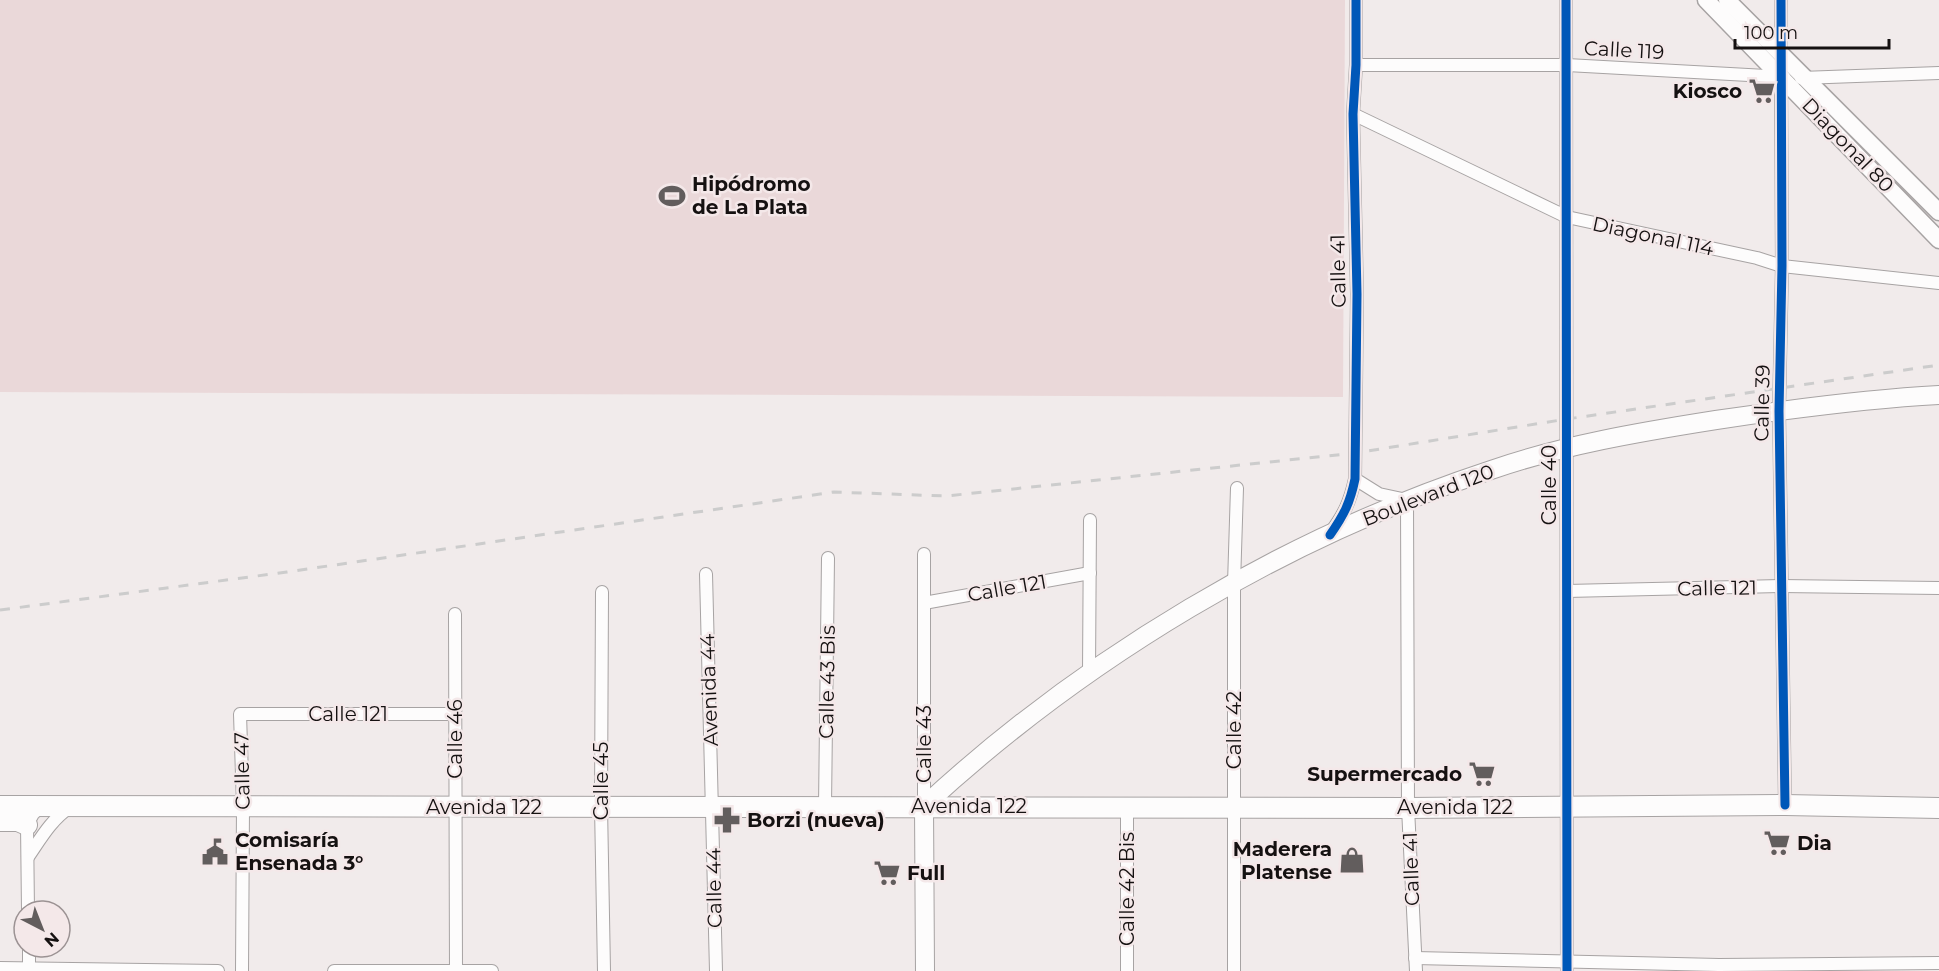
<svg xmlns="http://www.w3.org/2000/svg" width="1939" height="971" font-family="Montserrat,sans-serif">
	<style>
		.green { fill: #ead8d9 }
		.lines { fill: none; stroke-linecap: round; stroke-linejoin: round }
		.minor-casing { stroke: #a7a3a3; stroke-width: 14 }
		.secondary-casing { stroke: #a7a3a3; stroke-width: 19 }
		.primary-casing { stroke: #a7a3a3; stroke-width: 20 }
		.trunk-casing { stroke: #a7a3a3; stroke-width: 22 }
		.minor { stroke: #fdfcfc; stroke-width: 12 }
		.secondary { stroke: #fdfcfc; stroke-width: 16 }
		.primary { stroke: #fdfcfc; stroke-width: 18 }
		.trunk { stroke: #fdfcfc; stroke-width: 20 }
		.rail { stroke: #ccc; stroke-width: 3; stroke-dasharray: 10 10; stroke-linecap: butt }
		.cycleway-casing { stroke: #f4e8e9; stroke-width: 13 }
		.cycleway { stroke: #0057b8; stroke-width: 9 }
		.labels { text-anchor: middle; stroke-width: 5; stroke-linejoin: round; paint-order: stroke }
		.street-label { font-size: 20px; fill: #151111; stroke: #f4e8e9 }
		.poi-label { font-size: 20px; font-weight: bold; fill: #151111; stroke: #f4e8e9; text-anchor: start }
	</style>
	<rect width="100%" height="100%" fill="#f1ebeb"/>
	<path class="green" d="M0,0H1345L1343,397L0,392Z"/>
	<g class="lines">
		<g class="minor-casing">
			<g id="minor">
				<path d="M1566,0L1567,971"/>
				<path d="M1781,0V57"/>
				<path d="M1356,65H1567L1784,77"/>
				<path d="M1781,75L1782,266L1779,411L1785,805"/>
				<path d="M1801,78L1939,73"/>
				<path d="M1353,114L1567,217L1757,258L1782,266L1939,283"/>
				<path d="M1355,479L1379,494L1407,500L1408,808L1416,971"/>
				<path d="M1331,532C1344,514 1350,502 1355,479L1357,294L1353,114L1356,65V0"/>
				<path d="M924,554V806"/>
				<path d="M706,574L716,971"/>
				<path d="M1567,591L1781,586L1939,588"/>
				<path d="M602,592L601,806L604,971"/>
				<path d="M924,603L1090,573"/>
				<path d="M455,614L456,971"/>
				<path d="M1089,672L1090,520"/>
				<path d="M825,806L828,558"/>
				<path d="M28,857C41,838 51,820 70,807"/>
				<path d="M28,911L27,825L33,814L41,806"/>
				<path d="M29,947V971"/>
				<path d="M1415,958L1719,965L1939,963"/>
				<path d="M0,968L218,971"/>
				<path d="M242,971L243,806L240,714H455"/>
				<path d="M334,971H492"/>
				<path d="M1127,971V806"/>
				<path d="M1234,971V584L1237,488"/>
			</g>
		</g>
		<g class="secondary-casing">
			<g id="secondary">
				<path d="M1706,0L1939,240"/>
				<path d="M1727,0L1939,212"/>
			</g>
		</g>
		<g class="primary-casing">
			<path id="primary" d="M925,971L924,806C1084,658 1284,538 1491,470C1563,445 1640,432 1716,420C1790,409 1864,399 1939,395"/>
		</g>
		<g class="trunk-casing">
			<g id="trunk">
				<path d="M0,806L1408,808L1785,805L1939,808"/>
				<path d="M0,821H18L27,825"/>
			</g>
		</g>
		<use href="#minor" class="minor"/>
		<use href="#secondary" class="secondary"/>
		<use href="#primary" class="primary"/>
		<use href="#trunk" class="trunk"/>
		<path class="rail" d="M0,610L287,572L834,492L946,496L1355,453L1567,419L1939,365"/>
		<g class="cycleway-casing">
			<g id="cycleway">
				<path d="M1566,0L1567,971"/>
				<path d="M1781,0L1782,266L1779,411L1785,805"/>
				<path d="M1330,535C1344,515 1350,503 1355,479L1357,294L1353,114L1356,65V0"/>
			</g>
		</g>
		<use href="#cycleway" class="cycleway"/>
	</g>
	<defs>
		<g id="supermarket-bare" transform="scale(2.07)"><path d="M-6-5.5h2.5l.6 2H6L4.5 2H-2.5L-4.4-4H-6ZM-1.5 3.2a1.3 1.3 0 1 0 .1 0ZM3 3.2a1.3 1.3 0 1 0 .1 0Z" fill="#625d5d" stroke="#f4e8e9" stroke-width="2.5" paint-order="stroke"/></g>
		<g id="stadium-bare" transform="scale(2.07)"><path d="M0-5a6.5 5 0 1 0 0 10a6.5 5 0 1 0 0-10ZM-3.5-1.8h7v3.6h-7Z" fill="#625d5d" stroke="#f4e8e9" stroke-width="2.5" paint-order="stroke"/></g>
		<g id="pharmacy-bare" transform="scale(2.07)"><path d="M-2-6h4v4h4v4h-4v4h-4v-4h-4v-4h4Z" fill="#625d5d" stroke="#f4e8e9" stroke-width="2.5" paint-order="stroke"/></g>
		<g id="civic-bare" transform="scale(2.07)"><path d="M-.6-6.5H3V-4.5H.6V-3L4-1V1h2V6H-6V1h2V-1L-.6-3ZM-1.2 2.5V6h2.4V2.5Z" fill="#625d5d" stroke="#f4e8e9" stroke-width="2.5" paint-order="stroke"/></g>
		<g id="shop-bare" transform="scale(2.07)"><path d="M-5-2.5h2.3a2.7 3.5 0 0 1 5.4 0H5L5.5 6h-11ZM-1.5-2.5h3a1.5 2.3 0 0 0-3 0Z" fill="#625d5d" stroke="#f4e8e9" stroke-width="2.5" paint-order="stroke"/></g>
	</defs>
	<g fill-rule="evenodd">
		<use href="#supermarket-bare" x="1762" y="91"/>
		<use href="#stadium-bare" x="672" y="196"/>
		<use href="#supermarket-bare" x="1482" y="774"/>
		<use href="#pharmacy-bare" x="727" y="820"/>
		<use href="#supermarket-bare" x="1777" y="843"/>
		<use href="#civic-bare" x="215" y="852"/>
		<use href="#shop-bare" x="1352" y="860"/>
		<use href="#supermarket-bare" x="887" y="873"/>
	</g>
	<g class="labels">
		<g class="street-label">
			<text transform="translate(1624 50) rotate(3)" y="7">Calle 119</text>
			<text transform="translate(1848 145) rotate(46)" y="7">Diagonal 80</text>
			<text transform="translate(1653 236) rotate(12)" y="7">Diagonal 114</text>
			<text transform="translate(1338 271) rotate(-91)" y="7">Calle 41</text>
			<text transform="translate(1762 403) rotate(-89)" y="7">Calle 39</text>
			<text transform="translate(1549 485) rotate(-90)" y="7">Calle 40</text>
			<text transform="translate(1428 495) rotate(-21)" y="7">Boulevard 120</text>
			<text transform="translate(1007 588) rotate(-10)" y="7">Calle 121</text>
			<text transform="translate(1717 588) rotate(-1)" y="7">Calle 121</text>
			<text transform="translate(827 682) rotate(-89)" y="7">Calle 43 Bis</text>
			<text transform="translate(709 690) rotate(-92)" y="7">Avenida 44</text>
			<text x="348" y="721">Calle 121</text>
			<text transform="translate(1234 730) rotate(-90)" y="7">Calle 42</text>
			<text transform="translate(455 739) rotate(-90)" y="7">Calle 46</text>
			<text transform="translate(924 744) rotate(-90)" y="7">Calle 43</text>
			<text transform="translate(242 771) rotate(-91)" y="7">Calle 47</text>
			<text transform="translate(601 781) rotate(-90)" y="7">Calle 45</text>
			<text x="969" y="813">Avenida 122</text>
			<text x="484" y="814">Avenida 122</text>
			<text x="1455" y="814">Avenida 122</text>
			<text transform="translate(1411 869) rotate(-92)" y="7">Calle 41</text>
			<text transform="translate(714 888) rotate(-91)" y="7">Calle 44</text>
			<text transform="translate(1127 889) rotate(-90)" y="7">Calle 42 Bis</text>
		</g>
		<g class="poi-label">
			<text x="1742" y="98" text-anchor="end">Kiosco</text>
			<text x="692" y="191">Hipódromo<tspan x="692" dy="23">de La Plata</tspan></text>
			<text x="1462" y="781" text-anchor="end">Supermercado</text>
			<text x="747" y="827">Borzi (nueva)</text>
			<text x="235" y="847">Comisaría<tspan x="235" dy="23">Ensenada 3°</tspan></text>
			<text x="1797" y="850">Dia</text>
			<text x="1332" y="856" text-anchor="end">Maderera<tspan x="1332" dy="23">Platense</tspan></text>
			<text x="907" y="880">Full</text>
		</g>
	</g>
	<g transform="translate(42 929) rotate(138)"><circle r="28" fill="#f4e8e9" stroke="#9b9293" stroke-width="1.5"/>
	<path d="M0-4.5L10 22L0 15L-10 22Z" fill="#625d5d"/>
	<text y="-9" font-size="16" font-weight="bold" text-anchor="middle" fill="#151111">N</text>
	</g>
	<path d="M1735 39v9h154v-9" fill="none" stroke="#151111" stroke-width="3"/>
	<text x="1744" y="39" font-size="18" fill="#151111" stroke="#f4e8e9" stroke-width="4.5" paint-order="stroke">100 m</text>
</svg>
